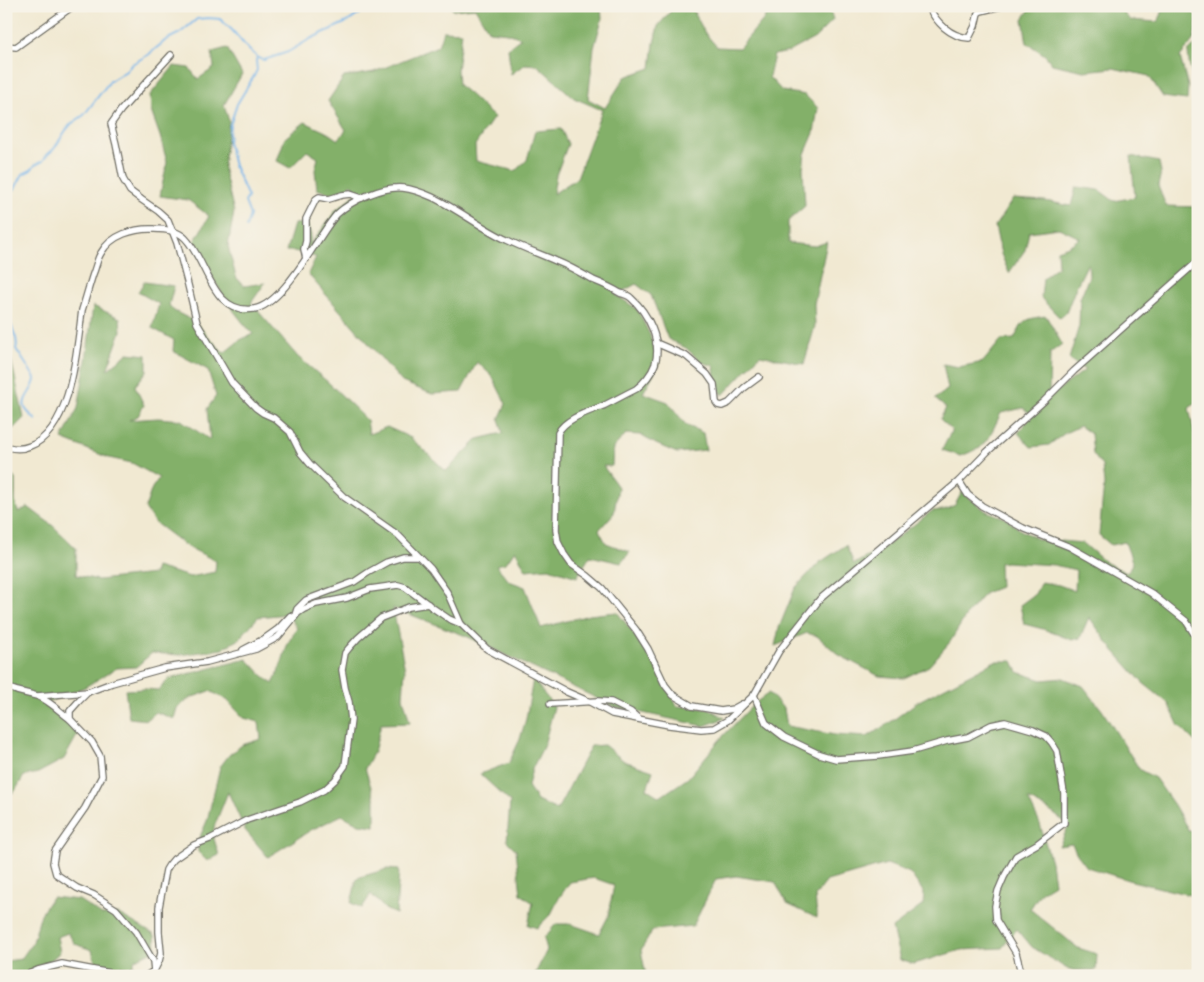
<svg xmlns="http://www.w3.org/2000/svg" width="1204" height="982" font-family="'Patrick Hand',sans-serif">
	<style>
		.forest { fill: #83b069; stroke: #576e4a }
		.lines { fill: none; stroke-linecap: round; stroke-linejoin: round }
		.stream { stroke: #77b5ea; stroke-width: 2 }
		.minor-casing { stroke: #706e65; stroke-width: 8 }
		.minor { stroke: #fff; stroke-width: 5.5 }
	</style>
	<rect width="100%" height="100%" fill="#f7f3e8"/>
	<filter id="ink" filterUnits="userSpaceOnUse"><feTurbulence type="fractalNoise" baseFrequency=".02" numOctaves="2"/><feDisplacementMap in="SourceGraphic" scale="10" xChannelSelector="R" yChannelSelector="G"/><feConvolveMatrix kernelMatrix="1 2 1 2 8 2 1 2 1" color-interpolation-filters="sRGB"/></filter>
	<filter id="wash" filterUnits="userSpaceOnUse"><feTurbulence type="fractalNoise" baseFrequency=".0096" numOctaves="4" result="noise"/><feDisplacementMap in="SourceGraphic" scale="20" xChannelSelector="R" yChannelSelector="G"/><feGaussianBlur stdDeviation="1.12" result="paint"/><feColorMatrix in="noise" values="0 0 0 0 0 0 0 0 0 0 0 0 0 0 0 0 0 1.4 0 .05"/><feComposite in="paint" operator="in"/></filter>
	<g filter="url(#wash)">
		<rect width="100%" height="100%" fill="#f1e9d2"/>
		<g class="forest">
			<path d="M451,6H601L602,19L594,48L588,99L605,108L625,77L651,68L654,43L658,26L675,6H691L705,33L717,47L739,48L764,19L770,6H829L833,20L815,38L789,52L774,55L769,77L782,91L805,95L818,108L814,133L805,154L803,168L805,206L788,221V243L815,246L827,242L814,304L815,326L804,364L760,355L723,395L715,384L714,366L701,362L686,348L668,339L651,295L636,284L616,295L637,309L650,335L659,364L643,393L668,402L686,425L703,433L706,450L677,453L656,444L640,435L626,434L613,448L612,466H603L618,487L614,513L599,530L606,543L630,552L621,563L590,556L577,577L549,568L526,570L515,550L506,563L496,565L509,581L525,587L541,628L589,615L617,612L649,653L677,706L709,709L725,718L704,726L615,707L466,636L393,608L405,670L403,697L410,723L381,724L374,752L365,768L375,800V826L359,824L342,815L311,830L268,857L245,830L228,792L214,827V839L219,855L207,861L198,852V841L207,821L220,767L229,755L242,745L261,739L259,722L244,718L227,700L210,691L190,698L177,708L174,719L156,712L147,720L129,718L125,690L145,689L159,690L168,679L247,659L262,675L273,684L282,662L288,643L297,628L287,614L258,617L239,639L222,649L180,655L152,653L136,667L117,668L85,687L48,702L78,734L64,759L38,773L24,776L15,791L6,796V466L7,469L15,479V501L18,512L28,507L52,525L76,548V575L98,580L154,574L156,567L190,577L215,572L216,561L186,546L154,522L145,508L152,488L159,478L132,463L109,458L62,439L78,408L86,361L93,306L120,318L121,331L107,370L128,353L147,355V371L135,386L144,405L138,416L129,420L158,418L181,420L210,440L207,409L216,396L208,370L173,351L174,340L152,328L159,304L138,292L144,282L174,286L169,305L174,311L194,321L224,353L240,340L253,334C228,308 211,275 193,244L209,216L188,200L160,196L167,162L160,136L151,111L150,95L174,66L189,68L198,79L214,68L212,52L227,48L242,74L224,105L229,121L223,166L234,212L228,246L236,277L244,286L265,283L251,303L298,357L329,383L367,420L369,434L387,427L411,438L446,471L478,439L503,433L499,419L506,404L492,376L477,362L461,392L432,394L402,382L308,274L316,257L294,251H286L294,224L307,223L311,235L310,245L336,210L345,203L357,193L352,184L336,196L317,189L315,170L318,158L307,151L290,168L277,161L285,138L305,122L328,133L338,140L346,130L328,101L344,77L374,72L438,46L443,31L462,32L457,70L458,85C472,95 482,107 494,117L475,145L476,161L515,171L527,160L535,131L561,129L568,144L556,175L553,194L577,178L602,110L574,98L537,65L525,64L511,74L508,48L521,38L508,33L489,31L475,8L453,10Z"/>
			<path d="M1032,6H1118L1130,20L1158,22L1163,10L1160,6H1187L1198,18L1194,39L1180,57L1188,86L1187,100L1163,97L1149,76L1113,68L1084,71L1052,64L1045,55L1027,43L1023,19Z"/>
			<path d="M1198,42V80C1189,74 1189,62 1188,52Z"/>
			<path d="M1131,156L1159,162L1161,172L1158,186L1166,206L1198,207V332H1194L1198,338V402L1189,408L1196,441L1198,442V745L1179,726L1168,703L1143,683L1110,646L1089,617L1080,638L1072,640L1043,629L1024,624L1020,605L1035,594L1041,582L1059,585L1075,591L1076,570L1054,565L1006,562L999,563L1000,587L985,593L967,614L950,642L929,666L904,678L879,676L839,655L817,636L807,633L775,646L779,628L795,588L819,563L846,545L854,564L882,549L932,511L944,510L955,505L962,492L986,511L1005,518L1022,531L1038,539L1083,543L1105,562L1127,573L1133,564L1125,542L1111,545L1099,535L1104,484L1102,466L1093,454L1091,434L1080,426L1065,433L1049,445L1031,447L1018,433L1032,415L1023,408L1001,413L990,436L980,448L961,456L942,450L952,430L940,419L946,408L935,399L948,389L943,364L959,367L983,362L1001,340L1014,339C1024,320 1024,319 1046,316L1062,344L1050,353L1049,397L1085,370L1069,359L1079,326L1080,299L1089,276L1088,263L1076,287L1066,313L1060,318L1041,298L1043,278L1058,266L1057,250L1069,246L1080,238L1059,228L1029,232L1025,250L1009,273L1001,254L995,226L1013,199L1045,201L1071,206L1076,187L1099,190L1114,201L1135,197Z"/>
			<path d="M6,349L11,359L24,418L13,429L6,408Z"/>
			<path d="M995,661H1013L1018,672L1042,680L1063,678L1083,686L1102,710L1140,770L1155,778L1174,805L1189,831L1198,832V897L1128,880L1087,867L1077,854L1072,844L1059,846L1069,825L1047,809L1028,799L1040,824L1051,862L1054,884L1041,892L1030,909L1078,948L1097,954L1096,970H1069L1032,947L1017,929L1002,948L961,950L913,964L900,960L892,928L923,905L924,893L910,873L887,864L827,881L815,896L817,918L787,904L775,882L736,876L716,879L693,926L653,930L641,950L646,976H534L547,950L544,938L556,924H570L599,934L608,917L614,885L594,878L570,882L559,898L551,914L537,928L528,925L533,903L521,894L516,850L507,841L510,802L480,774L509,763L520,739L526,719L533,679L554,707L544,745L532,769L528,786L537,801L557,810L591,746L604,745L624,761L653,771L647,789L660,797L688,778L723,736L755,703L769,693L784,709L787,726L835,735L867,737L892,721L917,702Z"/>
			<path d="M387,869L399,870L396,914L385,909L371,894L362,908L351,903L357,878Z"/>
			<path d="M52,897L79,900L102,915L119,914L155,935L156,950L135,959L129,976H86L85,973L96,965L92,950L75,944L68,933L57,937L60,952L49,962L47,976H6V961L21,959L33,942L41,914Z"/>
		</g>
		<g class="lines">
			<g class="stream">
				<path d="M6,190L9,191L14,190L23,174L31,170L35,165L43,161L47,155L54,149L66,130L71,124L84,115L110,81L126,71L132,64L148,55L166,40L180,33L197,19L208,18L220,19L232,30L249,50L260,59L264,60L288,52L310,39L349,21L371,6"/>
				<path d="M246,227L250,215L245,202L248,197L234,166L228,142L230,125L237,104L254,76L257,70L256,61L257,57"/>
				<path d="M6,301C11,310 9,312 10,321C12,331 19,339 16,349L35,378C36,388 21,398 25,408C27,412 33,417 36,420"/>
			</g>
		</g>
	</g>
	<g filter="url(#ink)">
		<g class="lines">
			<g class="minor-casing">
				<g id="minor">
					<path d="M928,6C936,22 950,37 969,38L975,26L978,13L981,11L1001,6"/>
					<path d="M6,46L16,47L73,6"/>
					<path d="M171,55L121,110L111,124L116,144L123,179L130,191L142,200L158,211L168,220L177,243L188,285L197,323L232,383L256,408L263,413L274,418L290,432L300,452L310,464L344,497L398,535L431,569L447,592L461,624"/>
					<path d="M306,259L304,249L306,241V219L316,199L319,197L329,199L342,195L350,194L362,198"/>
					<path d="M656,343L686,356L707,374L714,384L716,402L718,405L722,406L729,403L744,388L759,377"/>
					<path d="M6,443L8,447C15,449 23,449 30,446C72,430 77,348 82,310C86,298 89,286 93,274C96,267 97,259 101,253C111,235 134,228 154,229C164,229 178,231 185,238C208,261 211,315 254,309C276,306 301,266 313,248C321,237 328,224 337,214C352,200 383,186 403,188C412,189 423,193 432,197C458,209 481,228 507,240C523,248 540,254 556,261C569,266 581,273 593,280C603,284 612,288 620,293C624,294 628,295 631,298C648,313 662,341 655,364C652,373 644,383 636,389C626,394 615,400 605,405C591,411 565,418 558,433L556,530L558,542L564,554L571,564L588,576L602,588L636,630L648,649L665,685L673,695L692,706L721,711L733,709L742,704"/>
					<path d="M959,481L968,495L982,506L1023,528L1070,547L1151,593L1186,621L1198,640"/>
					<path d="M295,615L297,609L306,600L354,582L369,572L387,562L403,557H419"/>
					<path d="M243,650L264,639L278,629L290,616"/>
					<path d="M6,687L17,691L37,696L88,692"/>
					<path d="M754,695L766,723L784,737L819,754L836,759L878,756L913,751L947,741L968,737L991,725L1005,722L1033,730L1046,736L1052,743L1057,751L1064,793V823L1037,844L1016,856L1004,877L998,891L995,906L996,920L1016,953L1022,976"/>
					<path d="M39,697C50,701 60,712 70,719"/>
					<path d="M550,704L598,701L611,702L631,712L638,718"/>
					<path d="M154,971L159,961L161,953L159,932V907L166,870L169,865L174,859L194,845L210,839L247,820L300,802L324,790L335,780L345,766L351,720L349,702L345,688L342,670L345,653L349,648L358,638L381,618L409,607L428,604"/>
					<path d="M24,976L38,970L62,964L110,973L132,976"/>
					<path d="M146,976L154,971L153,961L136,932L116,909L94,895L77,888L56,874L53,863L55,851L85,808L102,776L100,756L92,742L70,719V711L78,702L88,692L112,683L147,673L165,668L207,662L256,649L269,642L278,637L298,613L304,609L316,604L347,598L370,589L398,585L405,587L433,608L449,619L461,624L487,649L567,692L590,702L612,714L669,725L701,729L714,728L728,720L754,695L779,651L820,599L959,481L987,452L1044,401L1074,371L1198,261"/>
				</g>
			</g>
			<use href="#minor" class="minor"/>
		</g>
	</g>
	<rect width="1204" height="982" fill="none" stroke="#f7f3e8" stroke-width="25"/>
</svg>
